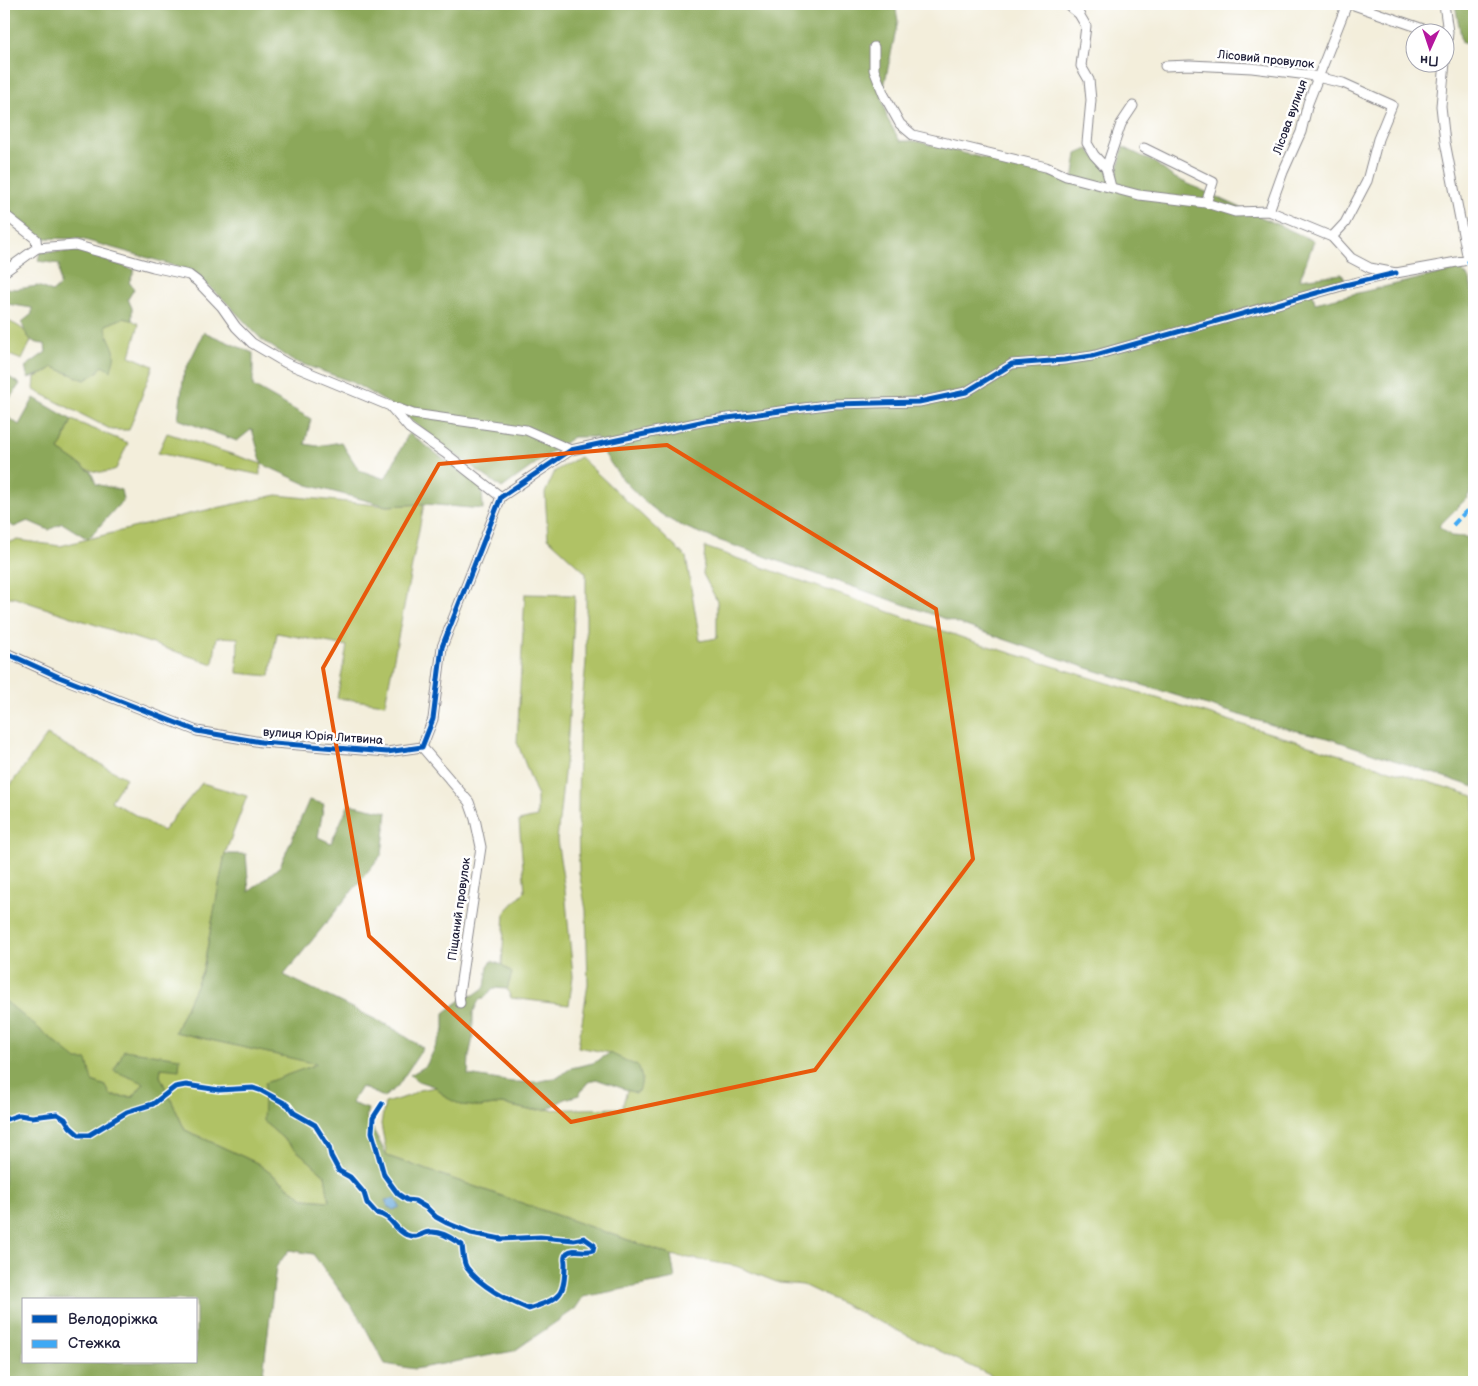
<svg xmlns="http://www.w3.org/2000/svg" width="1478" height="1386" font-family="'Balsamiq Sans',sans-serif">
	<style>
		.green { fill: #b0c265; stroke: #697250 }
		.forest { fill: #8ca85a; stroke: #57654a; fill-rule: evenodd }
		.water { fill: #66a8da; stroke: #44658a }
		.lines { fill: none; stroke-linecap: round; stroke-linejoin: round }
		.minor-casing { stroke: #8a888b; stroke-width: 11 }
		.minor { stroke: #fff; stroke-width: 9 }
		.quiet { stroke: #3fa9f5; stroke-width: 4; stroke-dasharray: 8 4; stroke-linecap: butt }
		.cycleway-casing { stroke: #fff; stroke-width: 8 }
		.cycleway { stroke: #0057b8; stroke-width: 5 }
		.marked { fill: none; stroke: #e8590c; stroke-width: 4; stroke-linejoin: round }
		.labels { text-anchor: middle; stroke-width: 5; stroke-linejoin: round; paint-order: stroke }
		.street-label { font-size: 12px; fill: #22223b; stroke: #fff }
	</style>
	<rect width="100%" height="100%" fill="#fff"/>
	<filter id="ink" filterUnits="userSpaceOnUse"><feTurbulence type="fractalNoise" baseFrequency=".02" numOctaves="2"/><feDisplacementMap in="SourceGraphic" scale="10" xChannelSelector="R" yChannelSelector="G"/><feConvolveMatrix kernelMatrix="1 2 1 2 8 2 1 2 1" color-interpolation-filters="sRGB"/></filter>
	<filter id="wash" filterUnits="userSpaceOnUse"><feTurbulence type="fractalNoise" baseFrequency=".0096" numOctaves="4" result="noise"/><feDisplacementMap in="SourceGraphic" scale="20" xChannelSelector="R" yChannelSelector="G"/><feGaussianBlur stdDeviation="1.12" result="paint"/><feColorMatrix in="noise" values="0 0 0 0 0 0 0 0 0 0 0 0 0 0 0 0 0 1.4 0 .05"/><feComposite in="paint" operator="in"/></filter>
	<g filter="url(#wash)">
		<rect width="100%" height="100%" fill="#f3eedb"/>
		<g class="green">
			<path d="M123,318L132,320L139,324L130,356L153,366L129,430H112L34,390L35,377L45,373L53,367L85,380L106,332V325Z"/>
			<path d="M4,319C16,325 26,328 31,341L22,360L4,353Z"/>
			<path d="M72,420L128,443L116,469C92,479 78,463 59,450Z"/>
			<path d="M167,433L262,464L260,475L158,453Z"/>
			<path d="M580,457L686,557L700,641L717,638V601L703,574L705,547L972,641L1474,796V1376L1471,1382H1004L803,1285L779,1283L736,1266L671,1255L387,1156L381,1124L385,1103L409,1096L419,1090L436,1087L445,1097L480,1107L502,1104L529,1110L622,1108L627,1090L636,1093L610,1053L578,1047L588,984L586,910L579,872L578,811L579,736L586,662V573L548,538L545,493L555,471Z"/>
			<path d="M277,495L387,506L424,504L385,704L337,698L347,646L277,633L270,676L237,673L238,638L217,637L213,664L12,597H4V543L18,540L60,546L193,513Z"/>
			<path d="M525,594L575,595L568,736L557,840L565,890L573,976L569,1005L511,998L507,989L512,973L502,965L505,912L525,891L519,821L537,817V795L517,742Z"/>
			<path d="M47,735L126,778L111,801L163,831L202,783L247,796L225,854L203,970L175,1032L318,1064L263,1121L325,1175L330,1201L305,1199L257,1163L185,1130L160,1076L161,1068L124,1050L144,1083L133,1097L110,1096L106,1086L92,1081L77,1061L4,1000V794Z"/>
		</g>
		<g class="forest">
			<path d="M4,4H895L898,21L882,96L887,118L900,141H916L1073,181L1077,154L1088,149L1116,179L1123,147L1154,162L1173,177L1314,241L1300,279L1342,274L1345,280L1312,290L1315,303L1460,269L1470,279L1474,305V486L1467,498L1439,526L1451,536L1466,537L1474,541V787L1328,738L1272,725L1087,668L715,539C701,533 685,528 672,521C642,504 609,469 596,437H573L502,488L453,453L391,405L352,382L291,360L261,339L223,299L192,272L159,261L81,239L40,238L4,211Z"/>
			<path d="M1455,4H1474V43L1462,42Z"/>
			<path d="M80,251L135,270L129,282L134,289L128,299L132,308V320L123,318L106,325C106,335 111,341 114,350C116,356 112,364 111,371L102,366L98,372L85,380L53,367L45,373L28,378L25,367L46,352L45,344C31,344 25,336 22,322L32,314V308L7,304L4,308V283L6,288L16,289L38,286L52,292L60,285L59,264L38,261L40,252Z"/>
			<path d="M204,332L253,353V386L311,419L305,444L317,446L341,442L359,470L385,479L409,433L482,488L483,509L424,504L387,506L308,485L262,464L252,429L237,441L178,419L184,373Z"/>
			<path d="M4,374L20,384L4,406Z"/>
			<path d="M34,398L72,420L59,450L91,472L96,484L121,490L123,500L88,539L62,523L49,530L28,521L14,527L4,520V414L19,425Z"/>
			<path d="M309,800L324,804L318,837L331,843L349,804L387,812L382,854L284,975L391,1027L423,1048L397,1087L384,1097L361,1087L351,1103L368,1109L366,1116L387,1156L671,1255L675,1279L583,1297L575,1309L514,1351L415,1369L385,1364L360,1318L313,1254L289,1250L276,1267L262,1382H4V1000L77,1060H87L92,1081L106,1086L111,1096L133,1097L144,1083L114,1071L124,1050L180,1058L179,1070L161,1068L160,1076L185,1130L257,1163L305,1199L329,1201L325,1175L263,1121L265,1083L317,1064L175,1032L203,970L225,854H246L249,892L280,866ZM24,1300H196V1362H24Z"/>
			<path d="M492,961L502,965L512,973L507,989L493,988L485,997L479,1000L473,1013V1038L469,1056L468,1075L512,1082H535L557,1078L571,1068L593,1063L610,1053L639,1067L642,1079L640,1089L636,1093L596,1079L587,1083L579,1095L565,1099L548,1109L529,1110L502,1104L480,1107L461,1105L445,1097L436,1087L418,1081L410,1075L426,1066L444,1030V1013L466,996L474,995L485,987L488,966Z"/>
		</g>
		<path class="water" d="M395,1199L400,1207L393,1210L388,1206L385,1200Z"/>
	</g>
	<g filter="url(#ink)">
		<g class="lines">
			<g class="minor-casing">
				<g id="minor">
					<path d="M1067,4L1079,14L1086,26L1081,66L1089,80L1091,100L1087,143L1094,155L1106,168L1111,187"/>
					<path d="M1351,4L1432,32"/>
					<path d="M1444,4L1448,32L1446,54"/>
					<path d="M874,47V70L884,95L900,124L913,135L1046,167L1066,176L1139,195L1206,203"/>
					<path d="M1165,66L1190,65L1252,68L1308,75L1343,83L1392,105L1378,139L1367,181L1345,223L1332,237"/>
					<path d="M1144,148L1213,182L1206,203L1235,212L1269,211L1332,237L1351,258L1370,268L1396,273L1468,260L1445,142L1441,106L1445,62"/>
					<path d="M1106,168L1121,124L1133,106"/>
					<path d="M1269,211L1283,172L1301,132L1308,103L1347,4"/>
					<path d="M4,214L36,239L37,248L75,245L153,267L189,275L197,281L222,307L236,327L252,343L286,363L390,406L409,428L445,453L501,497"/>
					<path d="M4,272L37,248"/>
					<path d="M391,406L413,414L526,430L571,450"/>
					<path d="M501,497L571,450L705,421L834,404L919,402L966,392L1012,364L1064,360L1092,356L1345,285L1396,273"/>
					<path d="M4,652L59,677L197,731L261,742L387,752L422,747L433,719L442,647L501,497"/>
					<path d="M422,747L469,802L475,819L481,847L459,994L460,1003"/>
				</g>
			</g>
			<use href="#minor" class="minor"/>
			<g class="quiet">
				<path d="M1468,260L1474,275"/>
				<path d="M1453,525L1474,503"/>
			</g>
			<g class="cycleway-casing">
				<g id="cycleway">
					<path d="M4,652L59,677L197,731L261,742L387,752L422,747L433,719L442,647L501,497L571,450L705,421L834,404L919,402L966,392L1012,364L1064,360L1092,356L1345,285L1396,273"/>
					<path d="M4,1120L19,1115L32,1117L57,1114L65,1119L70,1127L79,1135H89L127,1112L153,1104L175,1087L186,1085L219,1090L253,1088L262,1091L288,1105L294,1113L315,1125L329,1147L331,1156L339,1171L350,1177L364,1193L367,1203L376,1213C393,1216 393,1229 407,1235C419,1239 420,1233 430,1232C442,1231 452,1239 462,1245C463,1252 463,1263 467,1268C480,1286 509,1301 529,1309C559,1298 565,1298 565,1264C565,1260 563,1257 567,1253C574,1247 585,1254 593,1250L594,1245L584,1238L574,1240L540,1237L501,1239L471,1233L447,1223L436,1217L427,1208L415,1201L407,1200L398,1194L384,1175L372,1132L373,1118L382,1104"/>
				</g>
			</g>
			<use href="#cycleway" class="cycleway"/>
		</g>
	</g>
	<path class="marked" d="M667,445L936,609L973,859L815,1070L571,1122L369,936L323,668L439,464Z"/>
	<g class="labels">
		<g class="street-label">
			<text transform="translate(1266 59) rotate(6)" y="4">Лісовий провулок</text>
			<text transform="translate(1290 117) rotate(-70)" y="4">Лісова вулиця</text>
			<text transform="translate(323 736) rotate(4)" y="4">вулиця Юрія Литвина</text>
			<text transform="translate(459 909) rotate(-82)" y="4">Піщаний провулок</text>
		</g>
	</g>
	<rect width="1478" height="1386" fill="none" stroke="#fff" stroke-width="20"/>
	<rect x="22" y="1298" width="175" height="65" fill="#ffffff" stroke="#a7a7b1"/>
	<rect x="32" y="1315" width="25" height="8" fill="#0057b8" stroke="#a7a7b1"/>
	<text x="68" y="1324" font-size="15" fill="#22223b">Велодоріжка</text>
	<rect x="32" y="1340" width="25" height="8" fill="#3fa9f5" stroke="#a7a7b1"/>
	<text x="68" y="1348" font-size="15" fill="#22223b">Стежка</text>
	<g transform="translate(1430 48) rotate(183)"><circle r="24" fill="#ffffff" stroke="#a7a7b1"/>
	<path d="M0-4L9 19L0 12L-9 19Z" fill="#b5179e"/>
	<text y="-8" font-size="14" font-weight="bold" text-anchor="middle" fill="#22223b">Пн</text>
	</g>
</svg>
